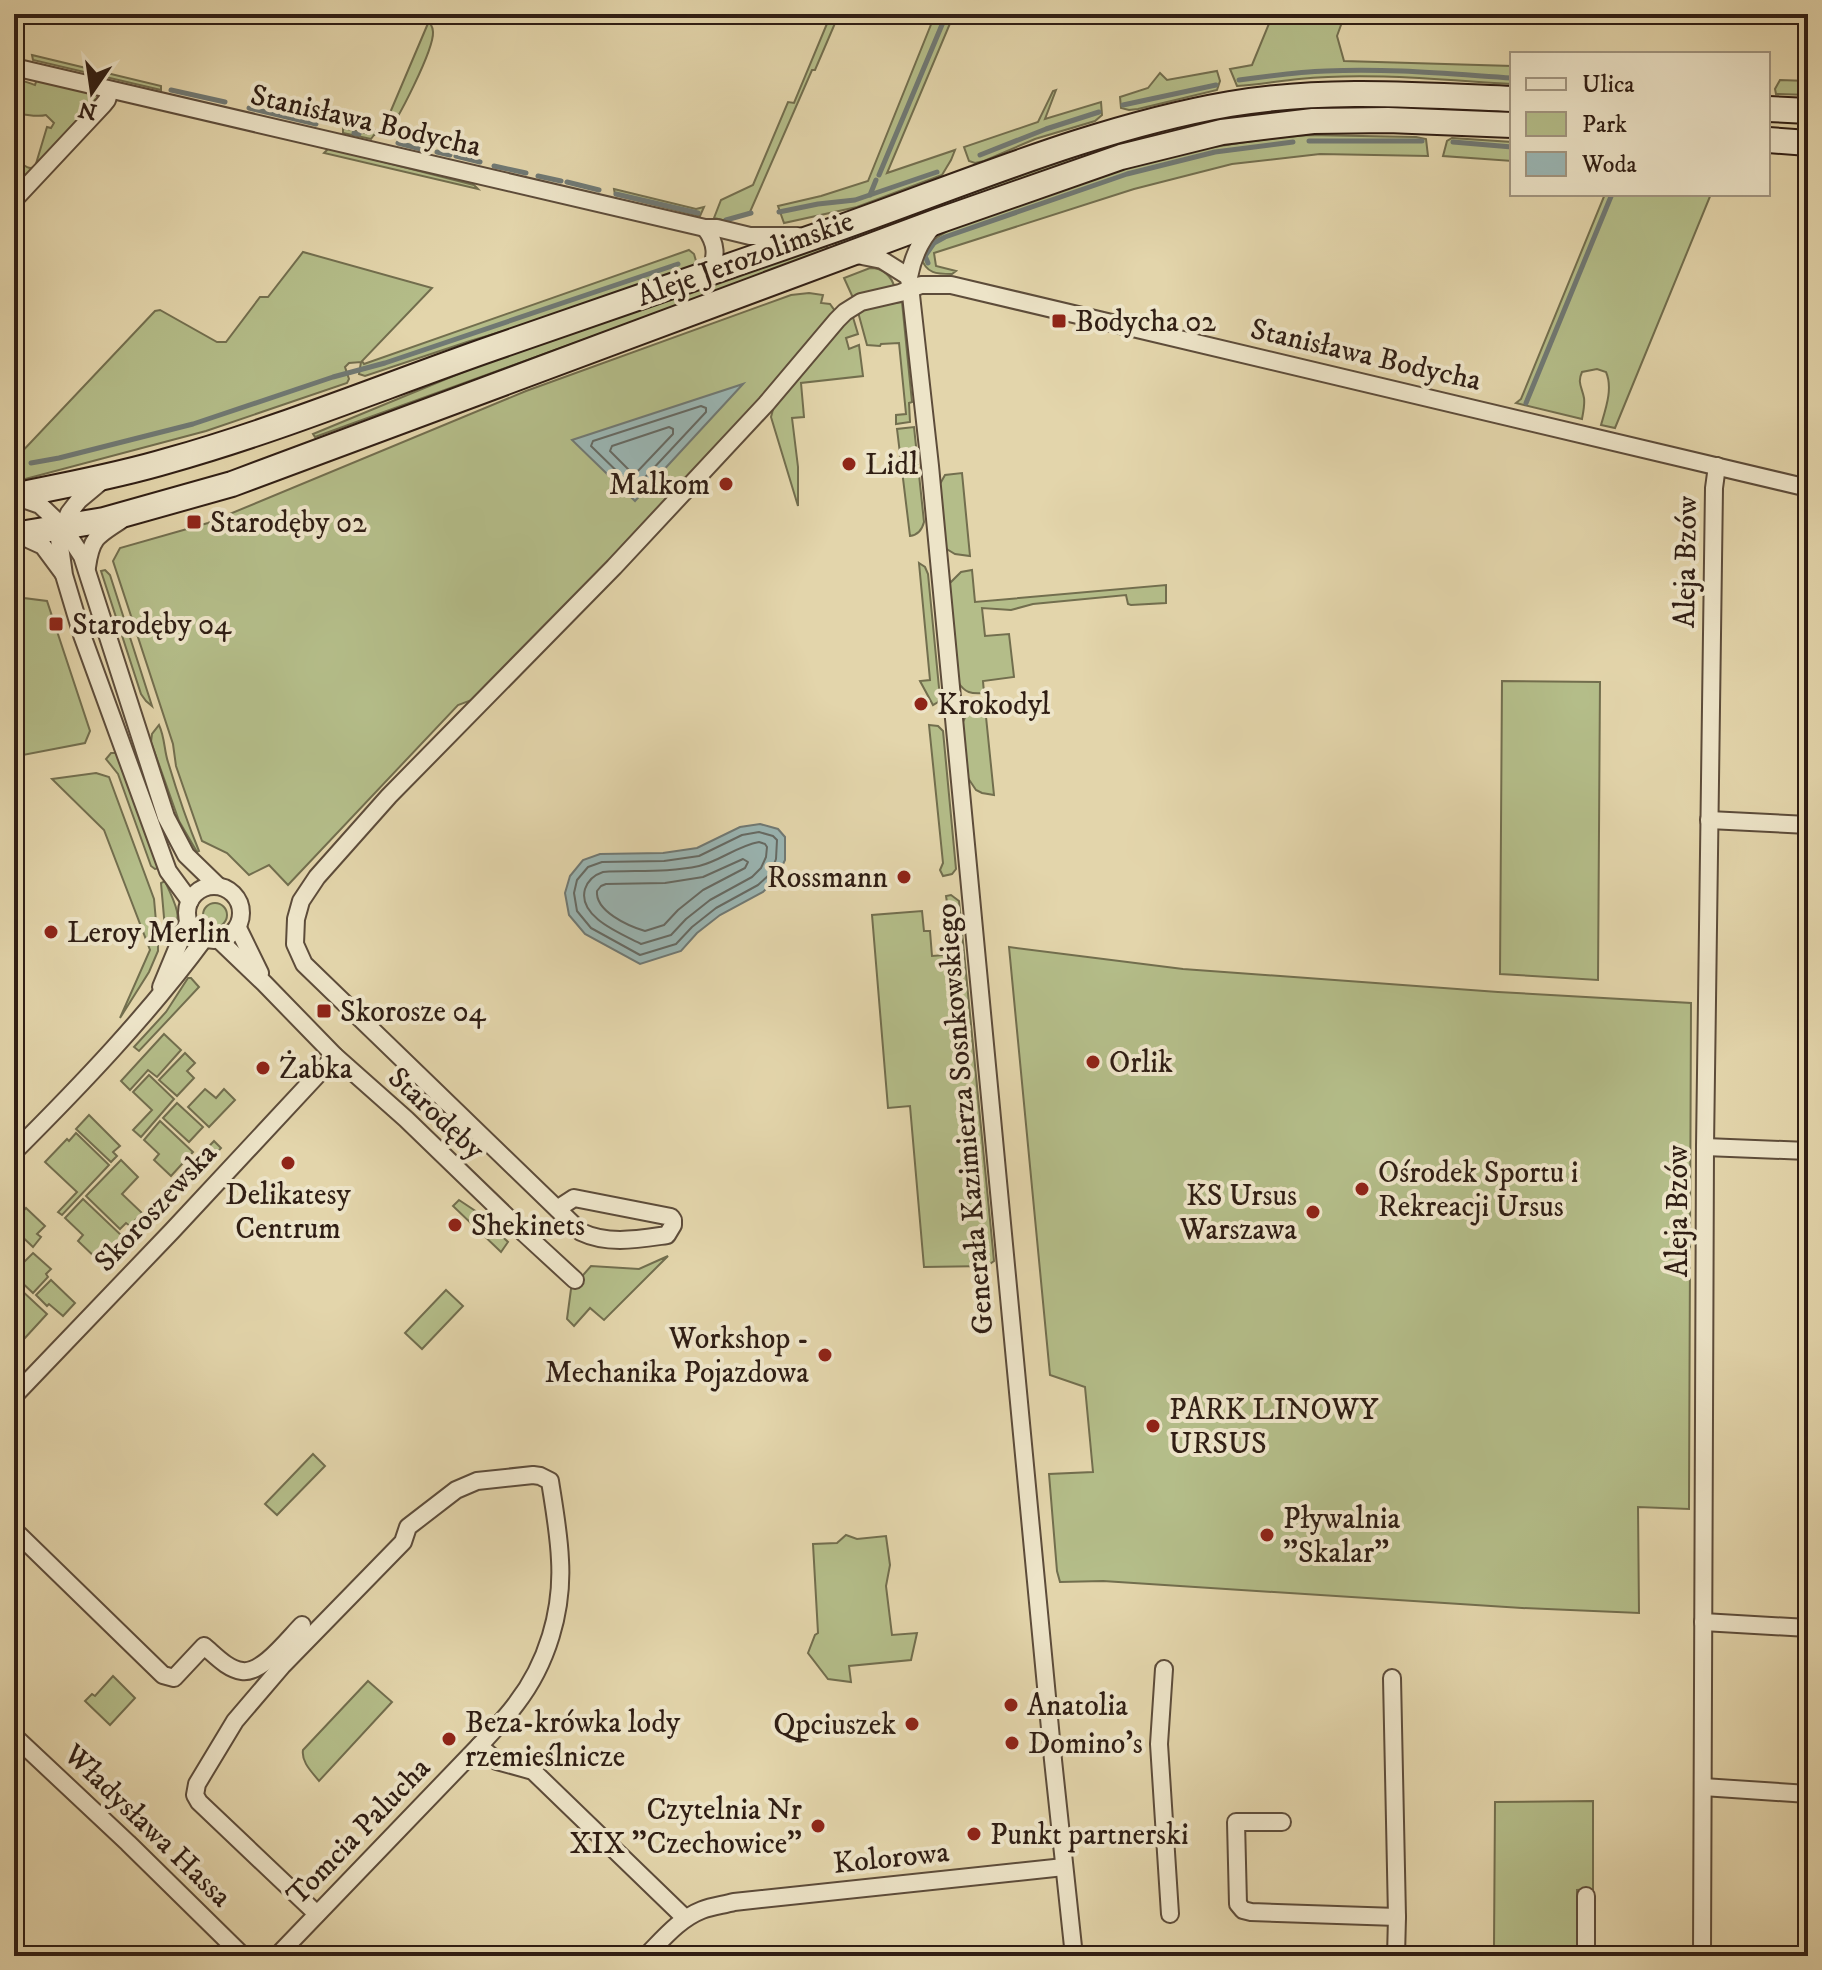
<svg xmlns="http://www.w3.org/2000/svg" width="1822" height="1970" font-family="'IM FELL DW Pica',serif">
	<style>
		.green { fill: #b4bd89; stroke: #726e4e; stroke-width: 2 }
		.water { fill: #9ab6b4; stroke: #707974; stroke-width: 2 }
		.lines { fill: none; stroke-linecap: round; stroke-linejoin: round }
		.shore { stroke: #656a64; stroke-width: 2 }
		.stream { stroke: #707974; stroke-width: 5 }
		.minor-casing { stroke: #5d4c3a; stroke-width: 20 }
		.secondary-casing { stroke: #301e14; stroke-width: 28 }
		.minor { stroke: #ede4c8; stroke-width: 16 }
		.secondary { stroke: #ede4c8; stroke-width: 24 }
		.poi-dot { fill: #8f2418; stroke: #ede4c8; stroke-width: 3 }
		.labels { text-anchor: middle; stroke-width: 8; stroke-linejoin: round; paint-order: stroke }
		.street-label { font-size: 30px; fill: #301e14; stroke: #ede4c8 }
		.poi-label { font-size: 30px; fill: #301e14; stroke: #ede4c8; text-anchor: start }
	</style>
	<rect width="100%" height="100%" fill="#e3d5ab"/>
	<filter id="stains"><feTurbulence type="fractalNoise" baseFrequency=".0025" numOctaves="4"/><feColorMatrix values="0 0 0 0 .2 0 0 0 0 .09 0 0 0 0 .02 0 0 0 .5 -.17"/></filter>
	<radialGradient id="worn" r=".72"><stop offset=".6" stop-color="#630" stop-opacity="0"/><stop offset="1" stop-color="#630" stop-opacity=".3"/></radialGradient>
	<g class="green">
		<path d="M831,14H839L815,70H812L750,212L727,221L714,218L721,200L753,185L788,102L794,103Z"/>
		<path d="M915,14H934L940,17L942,14H954L887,173L955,150L951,160L942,175L857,207L784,223L778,206L821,196L868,181L932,22Z"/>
		<path d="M1273,14H1345L1337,36L1344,61L1512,66V84C1442,80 1369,72 1299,79C1278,81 1258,85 1237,86L1230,69L1252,65Z"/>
		<path d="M429,21C431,25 433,27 433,32C434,49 397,123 385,135H374L371,139L343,133V128L369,134L384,127Z"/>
		<path d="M32,55L161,86V90L33,60Z"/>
		<path d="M1217,71L1220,81L1217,90L1138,109L1129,110L1121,108L1120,97L1148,88L1160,73L1167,80Z"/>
		<path d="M37,79L97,94L99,97L95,100L94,109L14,193V158C21,161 26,171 35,167L47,127L51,128L54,123L46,115C35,118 25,113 14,114C14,105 10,83 21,81C26,81 31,84 35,85Z"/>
		<path d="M1780,80L1808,81V95L1776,94L1775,89Z"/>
		<path d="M1056,90L1045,119L1101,102L1102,115L1095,121L1035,139L984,161L975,163L969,161L964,147L1038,122L1053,91Z"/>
		<path d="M1302,105L1512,108V116L1323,112L837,248L834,238L1065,157L1199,120Z"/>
		<path d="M1308,135L1416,137L1426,139L1428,156L1320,154L1232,164L1134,189L934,253L936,266L956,271L952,274C937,274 926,274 921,257C929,241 939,235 955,227C1022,204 1089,176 1157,159C1207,147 1257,139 1308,135Z"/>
		<path d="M1452,138L1512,142V161L1443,156L1447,141Z"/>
		<path d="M329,148L474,185L478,189L324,153Z"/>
		<path d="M614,189L696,209L704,207L700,216L615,195Z"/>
		<path d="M1605,194H1711L1615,428L1601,425C1606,408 1613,388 1606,372L1597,369L1582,372C1577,383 1582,387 1584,398C1585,405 1583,413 1582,419L1516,403L1521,399Z"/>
		<path d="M825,242L828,251L315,437L313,434L492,360Z"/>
		<path d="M689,250L694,254L696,261L692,268L605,301L470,341L365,376L359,374L361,362L349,363L345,367L349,379L347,383L206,431L14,482V467L21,462L20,459H15L155,311L160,310L217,342H226L260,297H268L303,252L432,288L362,361L364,364Z"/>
		<path d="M870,268C883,268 892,276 895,289L854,300L844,278Z"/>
		<path d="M809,293L823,295L821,303L830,304L835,311L762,399L480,697L458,705L288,885L269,865L249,875L227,853L202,841L176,766L173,744L113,561L120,548L208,523L526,391L791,295Z"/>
		<path d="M902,302L912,402L909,403L910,422L896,424V415L906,414L899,343L881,344L880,346L867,345L858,312C871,305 886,304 902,302Z"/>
		<path d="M852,314L858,334L846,338L849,349L859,345L863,376L801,383L804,417L792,418L798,467V506L771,417L775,402Z"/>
		<path d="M914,427L924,522C922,530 918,535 910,536L897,429Z"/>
		<path d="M962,473L970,556L955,554L945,548L940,484L945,475Z"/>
		<path d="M14,556L24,598L47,601L90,731L85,743L23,755L14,748Z"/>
		<path d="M919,563L925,567L928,574L940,698L938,702L933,705L920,681L930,680Z"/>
		<path d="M105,570L110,575L152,706L146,701L141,694L101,571Z"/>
		<path d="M972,570L975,602L1166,585V603L1131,605L1128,604L1126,595L1033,604L1011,610L982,608L985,636L1009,634L1014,677L983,681L984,693C971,694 965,693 958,682L949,584L961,572Z"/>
		<path d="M1502,681L1600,682L1598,980L1500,974Z"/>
		<path d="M985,707L994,795L982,793L976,790L968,778L962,724L967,713Z"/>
		<path d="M159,725C165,738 164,750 168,762C177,792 187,822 199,851L197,852L179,821L151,742L152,734Z"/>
		<path d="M929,725L938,726L943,731L956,869L952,874L943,876L940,870L943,863Z"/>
		<path d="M111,753H117L159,868L155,869L151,866L118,774L106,759Z"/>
		<path d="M96,773L109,777L154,899L158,944V951L149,972L120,1018L150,950L104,830L52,779Z"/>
		<path d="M165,881C178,911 183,913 170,945L166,940L161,883Z"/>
		<path d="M951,895L959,901L994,1261L987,1266L924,1267L910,1106L888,1108L872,915L922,911L924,931H930L932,956L945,955L946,974L958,973L953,920L948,909L946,896Z"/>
		<circle cx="215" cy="915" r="12"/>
		<path d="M1009,947L1183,969L1498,992L1691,1003L1689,1509L1638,1507L1639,1613L1522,1608L1103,1581L1060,1582L1057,1571L1049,1474L1093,1472L1085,1387L1050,1375Z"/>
		<path d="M188,978H191L199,987L139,1051L134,1047L166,1012Z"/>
		<path d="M164,1034L181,1050L157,1077L148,1070L130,1090L121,1081Z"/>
		<path d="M185,1053L195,1063L187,1071L194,1078L177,1096L159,1080Z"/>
		<path d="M149,1075L174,1099L141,1137L133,1130L152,1110L133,1092Z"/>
		<path d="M205,1089L216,1098L224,1089L235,1100L209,1127L188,1107Z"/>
		<path d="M177,1103L203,1127L189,1142L163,1118Z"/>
		<path d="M89,1115L120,1146L113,1152L117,1156L111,1162L76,1129Z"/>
		<path d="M160,1121L193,1152L171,1176L154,1160L159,1154L144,1140Z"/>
		<path d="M76,1133L109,1165L62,1215L58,1212L77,1192L45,1162L67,1139L69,1141Z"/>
		<path d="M214,1141L221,1148L184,1188L176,1181Z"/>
		<path d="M121,1160L138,1177L122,1194L142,1213L130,1226L126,1223L120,1229L86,1196Z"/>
		<path d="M83,1199L122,1236L99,1261L78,1241L83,1235L65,1218Z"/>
		<path d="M459,1200L477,1212L508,1242L501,1252L453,1206Z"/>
		<path d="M26,1208L45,1226L37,1234L41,1237L33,1247L14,1229V1221Z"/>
		<path d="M33,1253L51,1269L46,1274L48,1277L33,1293L17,1278L20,1266Z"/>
		<path d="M668,1256L604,1320L590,1308L574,1326L567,1319L571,1289L591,1266L639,1269Z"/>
		<path d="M51,1280L75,1303L63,1316L49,1304L47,1306L36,1295Z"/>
		<path d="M20,1289L47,1314L24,1339L14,1330V1296Z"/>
		<path d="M446,1290L463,1306L422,1349L405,1333Z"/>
		<path d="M313,1454L325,1466L277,1515L265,1504Z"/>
		<path d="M846,1535L857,1539L886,1536L890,1565L886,1586L892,1635L917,1633L911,1660L849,1666L851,1682L828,1679L808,1653L815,1635L818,1633L813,1544L837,1543Z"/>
		<path d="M113,1676L135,1698L110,1725L85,1701L92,1694L95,1696Z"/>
		<path d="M368,1681L392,1702L319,1781C312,1772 301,1762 303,1750Z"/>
		<path d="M1593,1801V1889L1577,1890V1946H1494L1495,1802Z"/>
	</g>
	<g class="water">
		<path d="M743,384L635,501L572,440Z"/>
		<path d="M760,824L778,829L785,837V860L776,879L763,892L720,915L697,933L681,951L640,964L585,934L569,915L565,893L570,876L583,860L600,854L663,853L697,848L740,827Z"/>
	</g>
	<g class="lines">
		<g class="shore">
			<path d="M701,406L706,408V412L636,487L632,486L591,446L593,441Z"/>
			<path d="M669,427L673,429V434L636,473H632L610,451L612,446Z"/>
			<path d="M759,832L773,836L777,840L776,859L770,874L758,885L716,908L692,927L676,944L640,955L591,928L577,911L574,893L577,880L588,867L602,862L664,861L699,856L742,835Z"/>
			<path d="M759,842L765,844L767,847L766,857L761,868L752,877L710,900L686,919L671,935L641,944C622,934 577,917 585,889C588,880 594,875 603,872C635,870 667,873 699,866C720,861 737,846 759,842Z"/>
			<path d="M743,859L748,862L745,868L703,890L678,910L664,925L645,931C628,926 595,911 597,891L601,886L606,884L665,883L703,877Z"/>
		</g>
		<g class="stream">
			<path d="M946,16L947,14"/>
			<path d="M1239,80C1268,76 1297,72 1326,71C1388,68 1450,74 1512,78"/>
			<path d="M171,90L225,102"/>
			<path d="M1123,105L1216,85"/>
			<path d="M249,108L316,124"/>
			<path d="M354,133L359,134"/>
			<path d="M1309,141H1422"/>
			<path d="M1453,142L1512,147"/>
			<path d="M398,143L421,149"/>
			<path d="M437,152L450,155"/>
			<path d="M980,155L1046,129L1099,112"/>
			<path d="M456,156L480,162"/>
			<path d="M494,166L526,173"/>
			<path d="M879,175L944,20"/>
			<path d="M538,176L561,181"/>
			<path d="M567,182L599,190"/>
			<path d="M616,194L698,213"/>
			<path d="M870,195L876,180"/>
			<path d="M779,212L818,204L855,200L937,172"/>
			<path d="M726,220L751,213"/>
			<path d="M928,263L925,256L934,243L945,237L1127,174L1215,152L1293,142"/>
			<path d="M1526,403L1612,194"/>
			<path d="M31,463L59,458L193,424L333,377L385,363L678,264"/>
		</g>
		<g class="minor-casing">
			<g id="minor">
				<path d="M14,67L705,228H717L750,236H798"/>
				<path d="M14,200L103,105L107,100L110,90"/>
				<path d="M934,225C920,240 913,256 909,277L930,466L1053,1760L1074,1956"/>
				<path d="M705,228C717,244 717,256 709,274"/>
				<path d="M852,254L882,260L909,277"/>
				<path d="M103,480L79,500L69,513L63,527L59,539L64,575L82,635L168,871L190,901"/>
				<path d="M17,497L40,505L63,527L82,556L166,817L186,855L218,886"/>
				<path d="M19,535L43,546L63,573"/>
				<path d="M87,567C91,539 96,536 120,521"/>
				<path d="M1709,820L1808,825"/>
				<circle cx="214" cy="913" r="27"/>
				<path d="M238,928L260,973"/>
				<path d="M219,940L264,983L335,1056L406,1119L525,1234L575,1280"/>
				<path d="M161,987L188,922"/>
				<path d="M1705,1147L1808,1151"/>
				<path d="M14,1152C82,1084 147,1016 204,939"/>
				<path d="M557,1209L574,1198L671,1217L673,1220V1225L667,1235C639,1239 608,1245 581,1232L304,964L295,944L296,919L301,901L317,877L389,796L614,567L766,404L837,320L845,312L861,302L900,293L921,285H951L1808,488"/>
				<path d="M14,1396L172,1231L335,1056"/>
				<path d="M14,1530L163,1675L174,1678L204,1646C215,1655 227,1669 242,1671C262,1674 288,1639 302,1625"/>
				<path d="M1703,1622L1808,1628"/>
				<path d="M1164,1669L1159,1744L1170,1914"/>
				<path d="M1392,1678L1397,1917L1396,1956"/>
				<path d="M14,1736L128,1843L243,1956"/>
				<path d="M1703,1787L1808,1794"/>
				<path d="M1282,1822H1236L1238,1904L1243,1910L1251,1912L1397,1917"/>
				<path d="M317,1914L199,1802L195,1795L197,1784L235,1721L282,1666L403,1542L408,1527L456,1490L477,1481L533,1475L540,1476L550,1481C554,1507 559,1534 560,1560C563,1611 547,1664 516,1704C505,1719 492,1732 479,1746"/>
				<path d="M277,1956L479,1746L497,1761L533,1771L685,1918"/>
				<path d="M646,1956C663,1939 679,1919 702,1910C712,1906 723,1905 734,1902L1064,1867"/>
				<path d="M1586,1956V1896"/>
				<path d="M1702,1956L1705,1147L1714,488L1717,466"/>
			</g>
		</g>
		<g class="secondary-casing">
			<g id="secondary">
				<path d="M1768,109L1808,111"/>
				<path d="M1768,140L1808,143"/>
				<path d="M14,496C65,485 117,476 167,461C278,430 384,386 493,348C609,307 726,268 842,227C969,182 1097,127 1230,104C1324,88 1418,95 1512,99"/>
				<path d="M14,535L104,520L232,484L938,221L1121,157L1222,132L1313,121L1388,120L1512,125"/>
			</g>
		</g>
		<use href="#minor" class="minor"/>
		<use href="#secondary" class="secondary"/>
	</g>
	<g class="poi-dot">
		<rect x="1051" y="313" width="16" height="16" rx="4"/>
		<circle cx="849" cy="464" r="8"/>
		<circle cx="726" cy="484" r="8"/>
		<rect x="186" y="514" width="16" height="16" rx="4"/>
		<rect x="48" y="616" width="16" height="16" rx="4"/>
		<circle cx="921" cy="704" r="8"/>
		<circle cx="904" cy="877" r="8"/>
		<circle cx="51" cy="932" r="8"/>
		<rect x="316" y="1003" width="16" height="16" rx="4"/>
		<circle cx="1093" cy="1062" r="8"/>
		<circle cx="263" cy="1068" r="8"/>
		<circle cx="288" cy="1163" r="8"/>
		<circle cx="1362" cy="1189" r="8"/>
		<circle cx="1313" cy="1212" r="8"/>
		<circle cx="455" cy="1225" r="8"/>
		<circle cx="825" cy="1355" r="8"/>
		<circle cx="1153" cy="1426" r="8"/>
		<circle cx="1267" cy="1535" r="8"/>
		<circle cx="1011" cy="1705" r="8"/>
		<circle cx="912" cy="1724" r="8"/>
		<circle cx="449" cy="1739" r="8"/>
		<circle cx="1012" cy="1743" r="8"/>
		<circle cx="818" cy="1826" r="8"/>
		<circle cx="974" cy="1834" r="8"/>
	</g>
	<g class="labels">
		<g class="street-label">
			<text transform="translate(366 120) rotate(13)" y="10">Stanisława Bodycha</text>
			<text transform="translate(745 258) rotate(-20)" y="10">Aleje Jerozolimskie</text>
			<text transform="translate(1366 354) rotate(13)" y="10">Stanisława Bodycha</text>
			<text transform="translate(1685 562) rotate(-89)" y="10">Aleja Bzów</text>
			<text transform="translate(437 1113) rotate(43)" y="10">Starodęby</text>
			<text transform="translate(964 1119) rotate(-95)" y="10">Generała Kazimierza Sosnkowskiego</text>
			<text transform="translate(155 1207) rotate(-47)" y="10">Skoroszewska</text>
			<text transform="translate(1677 1211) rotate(-90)" y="10">Aleja Bzów</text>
			<text transform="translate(148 1825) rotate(44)" y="10">Władysława Hassa</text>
			<text transform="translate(358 1831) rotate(-46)" y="10">Tomcia Palucha</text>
			<text transform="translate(891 1857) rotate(-6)" y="10">Kolorowa</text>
		</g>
		<g class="poi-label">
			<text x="1075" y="331">Bodycha 02</text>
			<text x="865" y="474">Lidl</text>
			<text x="710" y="494" text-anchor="end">Malkom</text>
			<text x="210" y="532">Starodęby 02</text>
			<text x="72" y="634">Starodęby 04</text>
			<text x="937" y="714">Krokodyl</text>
			<text x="888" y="887" text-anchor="end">Rossmann</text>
			<text x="67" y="942">Leroy Merlin</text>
			<text x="340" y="1021">Skorosze 04</text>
			<text x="1109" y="1072">Orlik</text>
			<text x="279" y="1078">Żabka</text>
			<text x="1378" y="1182">Ośrodek Sportu i<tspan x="1378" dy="34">Rekreacji Ursus</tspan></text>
			<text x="288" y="1204" text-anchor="middle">Delikatesy<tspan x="288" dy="34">Centrum</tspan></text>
			<text x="1297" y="1205" text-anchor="end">KS Ursus<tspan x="1297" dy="34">Warszawa</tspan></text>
			<text x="471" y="1235">Shekinets</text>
			<text x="809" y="1348" text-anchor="end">Workshop -<tspan x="809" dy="34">Mechanika Pojazdowa</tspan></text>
			<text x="1169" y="1419">PARK LINOWY<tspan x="1169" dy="34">URSUS</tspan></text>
			<text x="1283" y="1528">Pływalnia<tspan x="1283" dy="34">"Skalar"</tspan></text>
			<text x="1027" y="1715">Anatolia</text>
			<text x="465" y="1732">Beza-krówka lody<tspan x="465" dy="34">rzemieślnicze</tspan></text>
			<text x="896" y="1734" text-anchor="end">Qpciuszek</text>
			<text x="1028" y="1753">Domino's</text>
			<text x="802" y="1819" text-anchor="end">Czytelnia Nr<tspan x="802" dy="34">XIX "Czechowice"</tspan></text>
			<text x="990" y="1844">Punkt partnerski</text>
		</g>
	</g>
	<rect width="1822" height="1970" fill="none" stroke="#e3d5ab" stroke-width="48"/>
	<rect x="16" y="16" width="1790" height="1938" fill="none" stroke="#301e14" stroke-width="4"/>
	<rect x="24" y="24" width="1774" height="1922" fill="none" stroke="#301e14" stroke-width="2"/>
	<rect x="1510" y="52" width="260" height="144" fill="#ede4c8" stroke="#a19580" stroke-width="2"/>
	<rect x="1526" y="78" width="40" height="12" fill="#ede4c8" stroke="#a19580" stroke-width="2"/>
	<text x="1582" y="92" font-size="24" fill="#301e14">Ulica</text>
	<rect x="1526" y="112" width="40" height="24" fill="#b4bd89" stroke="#a19580" stroke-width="2"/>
	<text x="1582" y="132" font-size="24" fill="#301e14">Park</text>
	<rect x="1526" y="152" width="40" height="24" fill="#9ab6b4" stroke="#a19580" stroke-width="2"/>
	<text x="1582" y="172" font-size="24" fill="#301e14">Woda</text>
	<g transform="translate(92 92) rotate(193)" stroke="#ede4c8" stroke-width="6" paint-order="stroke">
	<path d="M0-6L14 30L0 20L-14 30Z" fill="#301e14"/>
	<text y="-12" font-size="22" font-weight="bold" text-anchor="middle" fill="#301e14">N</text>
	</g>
	<rect width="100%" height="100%" filter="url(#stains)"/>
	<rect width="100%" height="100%" fill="url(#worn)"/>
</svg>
